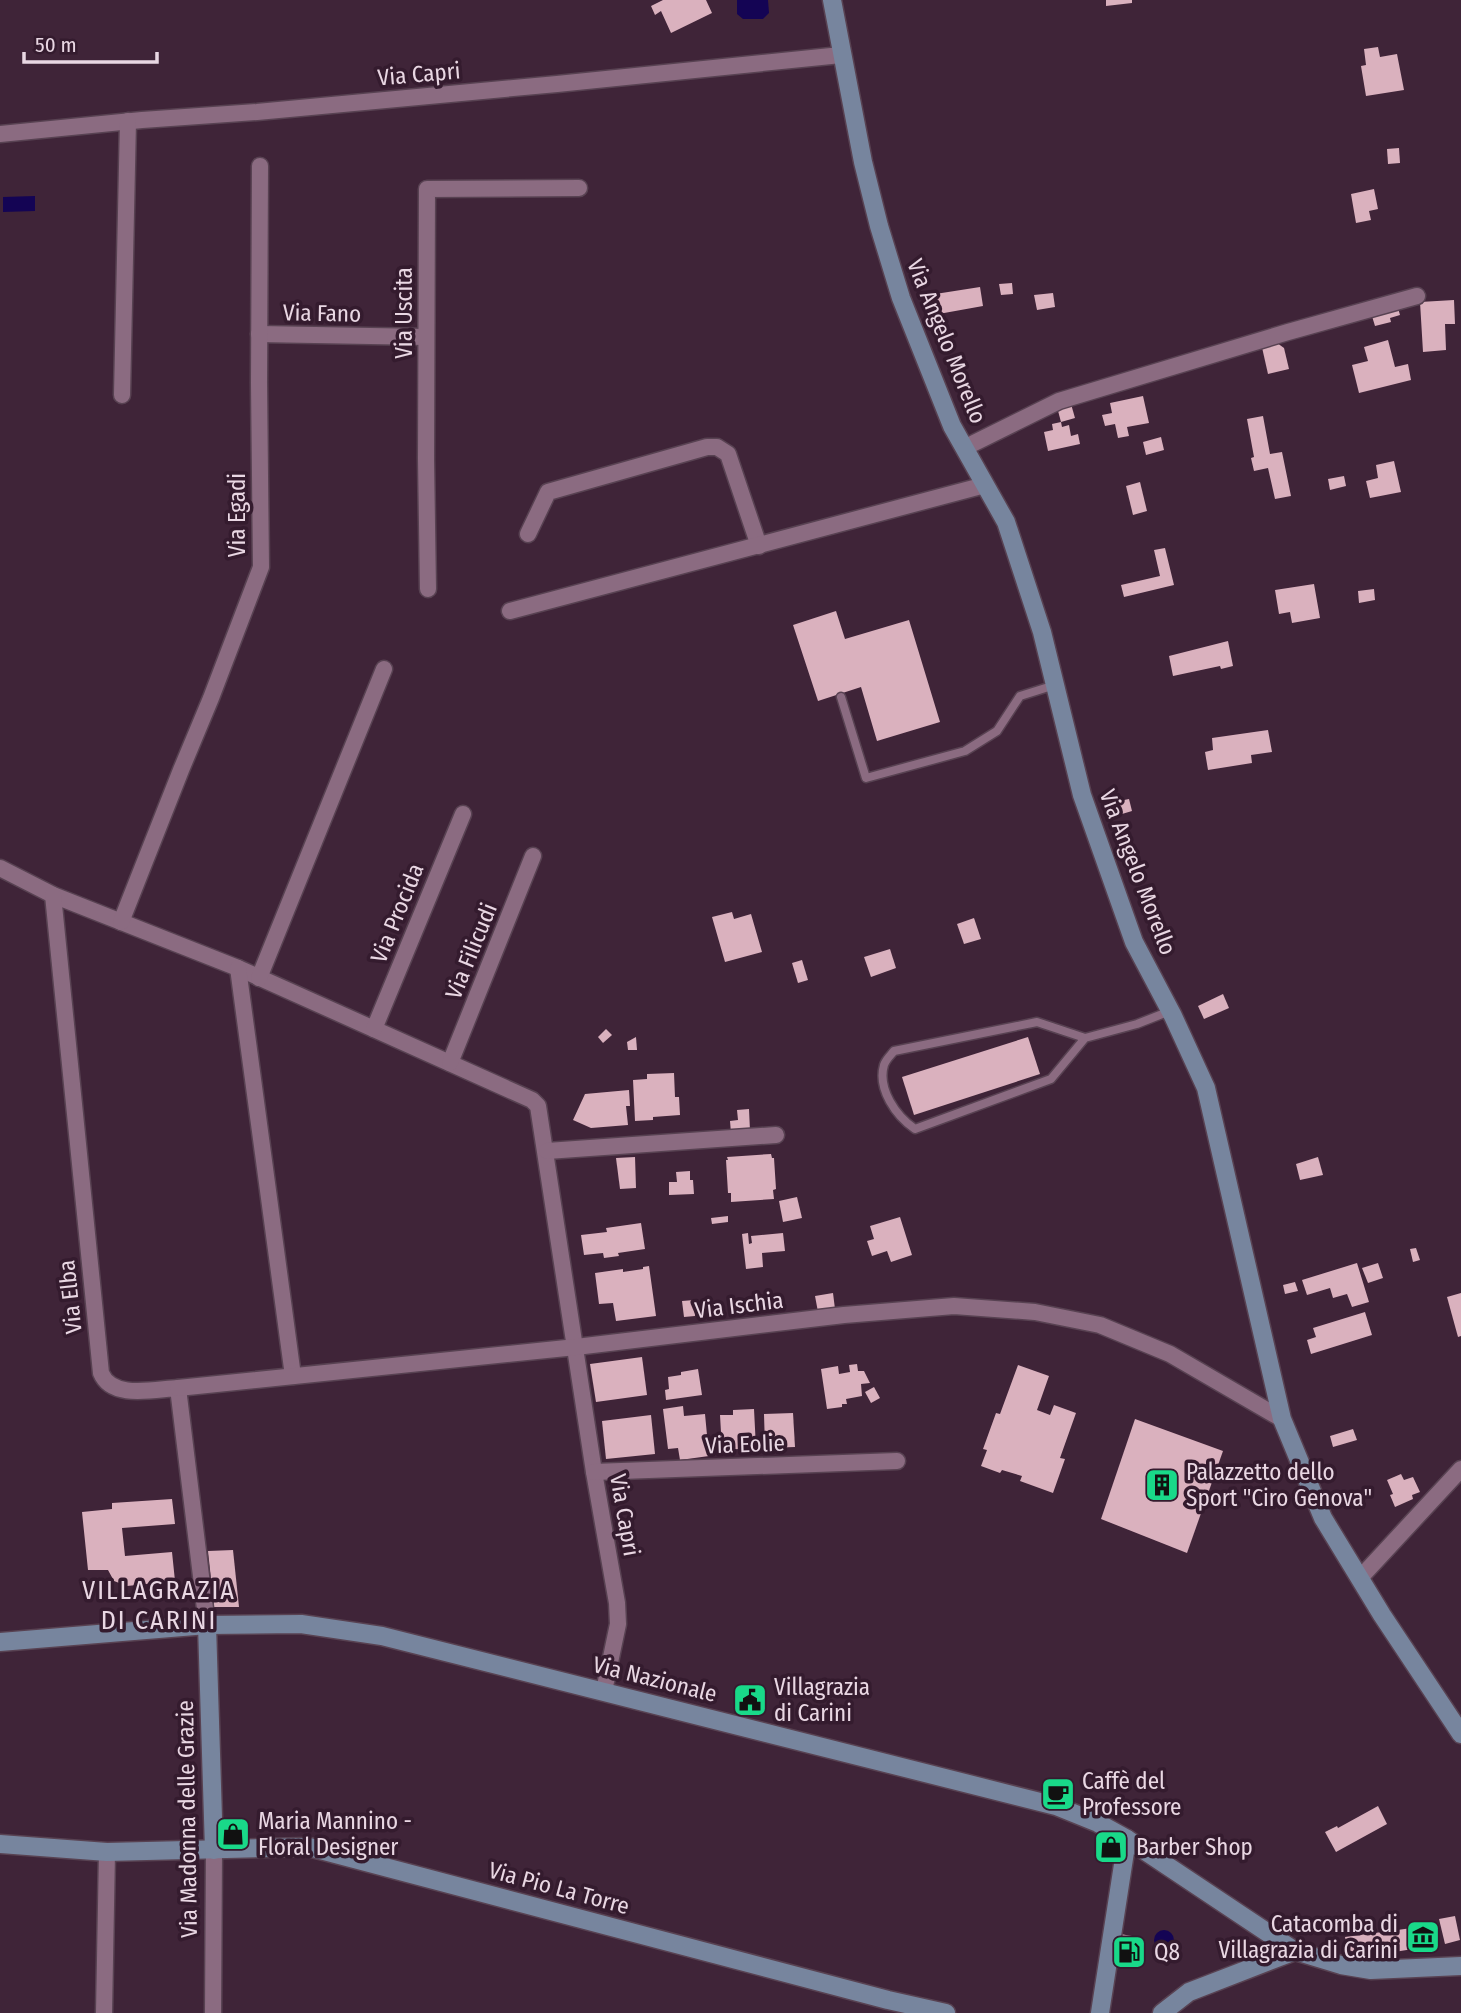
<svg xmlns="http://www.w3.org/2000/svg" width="1461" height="2013" font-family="'Fira Sans Condensed',sans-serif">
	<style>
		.water { fill: #140454 }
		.building { fill: #dab1be }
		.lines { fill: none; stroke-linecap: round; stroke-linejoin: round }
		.lane-casing { stroke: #584252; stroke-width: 11 }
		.street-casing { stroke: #584252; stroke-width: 19 }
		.secondary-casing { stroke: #584252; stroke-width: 21 }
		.lane { stroke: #8b6b81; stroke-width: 8 }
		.street { stroke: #8b6b81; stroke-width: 16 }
		.secondary { stroke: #77859e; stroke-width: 18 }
		.labels { text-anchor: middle; stroke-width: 7; stroke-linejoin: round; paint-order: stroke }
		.street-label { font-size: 23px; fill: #e9d7e3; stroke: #341b2e }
		.poi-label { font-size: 23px; fill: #e9d7e3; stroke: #341b2e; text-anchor: start }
		.quarter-label { font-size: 26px; letter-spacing: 2px; fill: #e9d7e3; stroke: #341b2e }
	</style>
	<rect width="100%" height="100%" fill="#3f2438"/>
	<g class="water">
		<path d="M737,0H768L769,13L763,19H743L737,14Z"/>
		<path d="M35,196V211L3,212V197Z"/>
		<circle cx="1164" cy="1940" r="10"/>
	</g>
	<g class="building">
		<path d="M663,0H706L712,13L671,33L661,11L655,15L651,6Z"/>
		<path d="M1106,0H1132V3L1106,6Z"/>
		<path d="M1378,47L1380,57L1397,54L1404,90L1366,96L1361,66L1366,65L1364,49Z"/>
		<path d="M1399,148L1400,163L1388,164L1387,149Z"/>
		<path d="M1374,189L1378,209L1369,211L1371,220L1356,223L1351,194Z"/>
		<path d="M1012,283L1013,294L1001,295L999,284Z"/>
		<path d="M980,287L983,306L933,315L929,295Z"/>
		<path d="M1053,293L1055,307L1037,310L1034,295Z"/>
		<path d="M1454,300L1455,324H1445L1446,350L1423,352L1420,302Z"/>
		<path d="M1398,308L1400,315L1390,318L1391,322L1375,326L1371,313Z"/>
		<path d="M1273,340L1284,348L1289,369L1268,374L1261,343Z"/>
		<path d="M1388,340L1395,367L1408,364L1411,380L1359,393L1352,365L1368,361L1364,347Z"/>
		<path d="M1143,396L1149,423L1127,427L1129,436L1118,438L1115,424L1105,426L1102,415L1112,413L1110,403Z"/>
		<path d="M1071,404L1075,418L1061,422L1057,407Z"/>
		<path d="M1263,416L1270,454L1282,452L1291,496L1275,499L1268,468L1254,471L1251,458L1254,457L1247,419Z"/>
		<path d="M1061,422L1062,427L1069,425L1071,436L1078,434L1080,444L1048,451L1044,432L1053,430L1052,424Z"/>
		<path d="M1161,437L1164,450L1146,455L1143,442Z"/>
		<path d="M1394,461L1401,492L1370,498L1366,481L1378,478L1376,465Z"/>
		<path d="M1344,476L1346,486L1330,490L1328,479Z"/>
		<path d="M1140,482L1147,511L1133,515L1126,486Z"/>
		<path d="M1165,548L1174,585L1124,597L1121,585L1160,576L1154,550Z"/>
		<path d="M1314,584L1320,618L1292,623L1290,612L1279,614L1275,590Z"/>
		<path d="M1374,589L1375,600L1359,603L1358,591Z"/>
		<path d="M836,611L845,639L909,620L940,722L877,741L861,687L818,701L793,625Z"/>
		<path d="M1228,641L1233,666L1221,669L1220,666L1173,676L1169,656Z"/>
		<path d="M1268,730L1272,752L1251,755L1252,763L1208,770L1205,752L1213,750L1212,738Z"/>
		<path d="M1129,799L1132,811L1122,814L1119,801Z"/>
		<path d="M732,912L734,919L751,914L762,952L725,962L712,917Z"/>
		<path d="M974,918L981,939L964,944L957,924Z"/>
		<path d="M890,949L896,968L871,977L864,957Z"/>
		<path d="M802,960L808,980L798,983L792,963Z"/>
		<path d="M1223,994L1229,1008L1204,1019L1198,1006Z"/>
		<path d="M606,1029L612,1035L603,1043L598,1037Z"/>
		<path d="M636,1037L637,1050H628L627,1042Z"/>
		<path d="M1028,1037L1040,1074L914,1115L902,1077Z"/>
		<path d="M674,1073L675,1097H679L680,1115L653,1117V1120L635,1121L633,1080L647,1079V1074Z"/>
		<path d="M629,1090L630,1106H626L628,1125L591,1128L573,1120L585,1094Z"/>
		<path d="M749,1109L750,1131L731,1133L730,1121L738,1120L737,1110Z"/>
		<path d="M771,1154L772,1158H774L776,1189L773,1190L774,1199L731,1202V1193H728L726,1160H728L727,1157Z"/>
		<path d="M635,1157L636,1188L620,1189L616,1158Z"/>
		<path d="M1318,1157L1323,1175L1300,1180L1296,1164Z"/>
		<path d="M690,1171V1180H693L694,1194L669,1195V1182H677L676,1172Z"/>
		<path d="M797,1197L802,1218L783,1222L779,1201Z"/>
		<path d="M728,1216V1222L712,1224L711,1218Z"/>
		<path d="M900,1217L912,1255L891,1262L887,1251L872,1256L867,1241L874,1239L870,1226Z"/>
		<path d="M641,1223L645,1249L618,1253L619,1256L604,1258L603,1253L584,1255L581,1235L607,1232L606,1228Z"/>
		<path d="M748,1233L749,1244L752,1243L751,1236L783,1233L785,1251L762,1253L763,1267L746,1269L742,1234Z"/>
		<path d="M1416,1248L1420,1260L1413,1262L1410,1249Z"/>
		<path d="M1357,1263L1369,1302L1352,1307L1347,1294L1333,1298L1330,1288L1307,1295L1302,1280Z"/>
		<path d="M1378,1263L1383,1278L1368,1283L1362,1268Z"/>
		<path d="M649,1266L656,1316L616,1321L613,1303L599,1304L595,1273L623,1269V1272L643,1269V1267Z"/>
		<path d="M1295,1282L1298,1291L1285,1294L1283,1285Z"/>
		<path d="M833,1293L835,1309L818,1312L815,1296Z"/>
		<path d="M1461,1293V1336L1458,1337L1447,1297Z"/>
		<path d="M694,1300L695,1316L684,1317L682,1301Z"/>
		<path d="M1365,1312L1372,1335L1311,1354L1307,1340L1316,1337L1313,1328Z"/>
		<path d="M642,1357L647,1395L596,1402L590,1364Z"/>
		<path d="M857,1364L858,1371H864L870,1383L861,1384L862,1396L846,1399L847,1404H842V1407L827,1409L821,1369L838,1366L839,1374L850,1372L849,1365Z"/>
		<path d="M1018,1365L1049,1376L1037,1410L1050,1415L1054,1405L1076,1413L1060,1458L1065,1459L1053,1493L1020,1481L1022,1476L1002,1470L1000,1473L981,1466L987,1450L983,1449L996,1413L1000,1414Z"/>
		<path d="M698,1369L702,1395L666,1400L665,1390L669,1389L668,1377L681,1375V1372Z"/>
		<path d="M874,1387L880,1398L871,1403L865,1392Z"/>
		<path d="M683,1406L684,1416L705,1414L709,1456L680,1460L678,1448L668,1449L663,1409Z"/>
		<path d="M754,1409L756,1448L722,1450L720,1415H733V1410Z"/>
		<path d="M793,1413L795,1447L765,1448L764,1414Z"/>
		<path d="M651,1415L655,1454L606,1459L602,1421Z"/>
		<path d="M1135,1419L1223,1451L1187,1553L1101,1519Z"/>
		<path d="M1353,1429L1357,1440L1333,1447L1330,1436Z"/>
		<path d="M1401,1474L1404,1480L1413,1477L1420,1492L1412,1495L1413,1499L1395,1507L1390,1495L1393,1494L1387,1480Z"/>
		<path d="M172,1499L175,1524L122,1528L125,1556L172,1552L175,1581L127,1586L114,1581L108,1570H88L82,1512L112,1509V1503Z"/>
		<path d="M233,1550L239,1607H214L208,1551Z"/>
		<path d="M1378,1806L1387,1824L1336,1852L1325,1832L1337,1826L1338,1828Z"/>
		<path d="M1455,1916L1460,1940L1445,1944L1439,1919Z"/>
		<path d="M1412,1928L1414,1938L1429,1935L1431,1946L1370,1956L1348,1950L1345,1937Z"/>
		<path d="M1120,1934L1138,1937L1134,1964L1116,1961Z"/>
	</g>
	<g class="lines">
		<g class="lane-casing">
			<g id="lane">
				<path d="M841,697L866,778L965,751L997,731L1020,696L1055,685"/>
				<path d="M1085,1038L1037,1022L894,1051C891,1055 886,1059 884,1065C877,1089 896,1116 915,1129L1051,1079L1085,1038L1137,1024L1170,1011"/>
			</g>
		</g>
		<g class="street-casing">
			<g id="street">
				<path d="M0,134L142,120L257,112L557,84L841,55"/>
				<path d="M259,334L426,337"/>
				<path d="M122,395L128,121"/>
				<path d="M964,448L1059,401L1288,332L1417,296"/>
				<path d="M528,534L548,492L707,447H717L728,454L759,546"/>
				<path d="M428,589L426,459L427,189L579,188"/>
				<path d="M510,611L985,485"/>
				<path d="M0,868L53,895L238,968L532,1100L538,1106L594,1472L617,1603L618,1624L604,1691"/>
				<path d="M53,895L101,1373C112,1400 155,1389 178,1388L207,1625"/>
				<path d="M121,922L181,770L211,698L261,567L259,383L260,166"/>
				<path d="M238,968L293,1376"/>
				<path d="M259,978L384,669"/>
				<path d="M374,1029L463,814"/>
				<path d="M450,1063L533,856"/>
				<path d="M547,1151L776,1135"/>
				<path d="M178,1388L576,1347L844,1315L954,1306L1035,1312L1100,1325L1170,1354L1282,1419"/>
				<path d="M594,1472L897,1461"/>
				<path d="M1360,1578L1461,1469"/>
				<path d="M104,2013L107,1852"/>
				<path d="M213,2013L214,1850"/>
			</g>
		</g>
		<g class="secondary-casing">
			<g id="secondary">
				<path d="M832,0L863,162L879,226L901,298L952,426L1006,522L1042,632L1082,795L1134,942L1173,1016L1206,1088L1282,1419L1323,1518L1382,1615L1461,1734"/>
				<path d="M207,1625L214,1850"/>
				<path d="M0,1642L207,1625L301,1624L382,1636L1056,1806L1098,1823L1127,1839L1295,1951L1341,1965L1371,1970L1461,1966"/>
				<path d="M0,1844L107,1852L309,1847L888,2000L946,2013"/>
				<path d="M1100,2013L1127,1839"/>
				<path d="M1162,2013L1189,1992L1295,1951"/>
			</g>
		</g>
		<use href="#lane" class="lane"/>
		<use href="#street" class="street"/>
		<use href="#secondary" class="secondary"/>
	</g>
	<defs>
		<g id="building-square" transform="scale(1.75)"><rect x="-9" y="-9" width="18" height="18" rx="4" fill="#19d989" stroke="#341b2e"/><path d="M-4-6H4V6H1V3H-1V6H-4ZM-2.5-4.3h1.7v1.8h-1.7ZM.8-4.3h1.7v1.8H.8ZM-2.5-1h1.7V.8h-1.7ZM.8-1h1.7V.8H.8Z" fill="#111"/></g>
		<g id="civic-square" transform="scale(1.75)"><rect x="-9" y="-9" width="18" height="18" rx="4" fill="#19d989" stroke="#341b2e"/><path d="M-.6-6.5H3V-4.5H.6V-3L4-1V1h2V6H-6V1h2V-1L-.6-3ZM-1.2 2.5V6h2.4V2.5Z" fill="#111"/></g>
		<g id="cafe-square" transform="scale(1.75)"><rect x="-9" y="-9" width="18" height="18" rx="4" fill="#19d989" stroke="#341b2e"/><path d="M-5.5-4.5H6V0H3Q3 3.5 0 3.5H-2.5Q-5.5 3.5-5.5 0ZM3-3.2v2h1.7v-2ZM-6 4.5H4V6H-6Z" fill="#111"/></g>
		<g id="shop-square" transform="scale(1.75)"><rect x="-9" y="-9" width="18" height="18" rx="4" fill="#19d989" stroke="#341b2e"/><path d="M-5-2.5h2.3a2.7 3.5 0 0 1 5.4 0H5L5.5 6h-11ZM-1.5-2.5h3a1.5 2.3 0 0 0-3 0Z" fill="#111"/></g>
		<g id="museum-square" transform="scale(1.75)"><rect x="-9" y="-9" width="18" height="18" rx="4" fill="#19d989" stroke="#341b2e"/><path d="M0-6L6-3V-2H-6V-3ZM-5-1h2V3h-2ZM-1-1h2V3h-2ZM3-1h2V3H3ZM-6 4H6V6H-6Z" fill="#111"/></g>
		<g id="fuel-square" transform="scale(1.75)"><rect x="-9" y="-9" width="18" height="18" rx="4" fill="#19d989" stroke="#341b2e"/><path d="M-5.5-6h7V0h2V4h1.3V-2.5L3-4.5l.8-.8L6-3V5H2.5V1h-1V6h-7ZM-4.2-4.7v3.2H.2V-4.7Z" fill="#111"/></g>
	</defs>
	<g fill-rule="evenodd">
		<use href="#building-square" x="1162" y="1485"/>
		<use href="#civic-square" x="750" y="1700"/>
		<use href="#cafe-square" x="1058" y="1794"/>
		<use href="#shop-square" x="233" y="1834"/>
		<use href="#shop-square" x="1111" y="1847"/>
		<use href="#museum-square" x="1423" y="1937"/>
		<use href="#fuel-square" x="1129" y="1952"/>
	</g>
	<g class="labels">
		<g class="street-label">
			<text transform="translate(419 74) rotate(-5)" y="8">Via Capri</text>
			<text transform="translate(322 313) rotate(1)" y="8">Via Fano</text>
			<text transform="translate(404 313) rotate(-90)" y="8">Via Uscita</text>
			<text transform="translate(947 341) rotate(68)" y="8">Via Angelo Morello</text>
			<text transform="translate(237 515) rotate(-90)" y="8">Via Egadi</text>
			<text transform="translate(1138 872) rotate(69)" y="8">Via Angelo Morello</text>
			<text transform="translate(397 913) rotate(-68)" y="8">Via Procida</text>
			<text transform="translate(471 951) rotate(-68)" y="8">Via Filicudi</text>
			<text transform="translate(70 1297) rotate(-96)" y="8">Via Elba</text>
			<text transform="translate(739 1305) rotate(-7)" y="8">Via Ischia</text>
			<text transform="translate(745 1444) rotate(-2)" y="8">Via Eolie</text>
			<text transform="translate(625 1515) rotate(80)" y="8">Via Capri</text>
			<text transform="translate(655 1679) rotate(14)" y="8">Via Nazionale</text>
			<text transform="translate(187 1819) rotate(-91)" y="8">Via Madonna delle Grazie</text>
			<text transform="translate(559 1888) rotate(15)" y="8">Via Pio La Torre</text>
		</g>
		<g class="poi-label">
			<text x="1186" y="1480">Palazzetto dello<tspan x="1186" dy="26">Sport "Ciro Genova"</tspan></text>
			<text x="774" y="1695">Villagrazia<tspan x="774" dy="26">di Carini</tspan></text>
			<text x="1082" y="1789">Caffè del<tspan x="1082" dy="26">Professore</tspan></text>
			<text x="258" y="1829">Maria Mannino -<tspan x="258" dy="26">Floral Designer</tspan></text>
			<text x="1136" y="1855">Barber Shop</text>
			<text x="1398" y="1932" text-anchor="end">Catacomba di<tspan x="1398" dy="26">Villagrazia di Carini</tspan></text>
			<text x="1154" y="1960">Q8</text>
		</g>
		<g class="quarter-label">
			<text x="159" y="1599">VILLAGRAZIA<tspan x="159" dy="30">DI CARINI</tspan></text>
		</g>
	</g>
	<path d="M24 52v10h133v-10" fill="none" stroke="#e9d7e3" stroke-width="3.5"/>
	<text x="35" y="52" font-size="21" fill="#e9d7e3" stroke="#341b2e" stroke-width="5" paint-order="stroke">50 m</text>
</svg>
